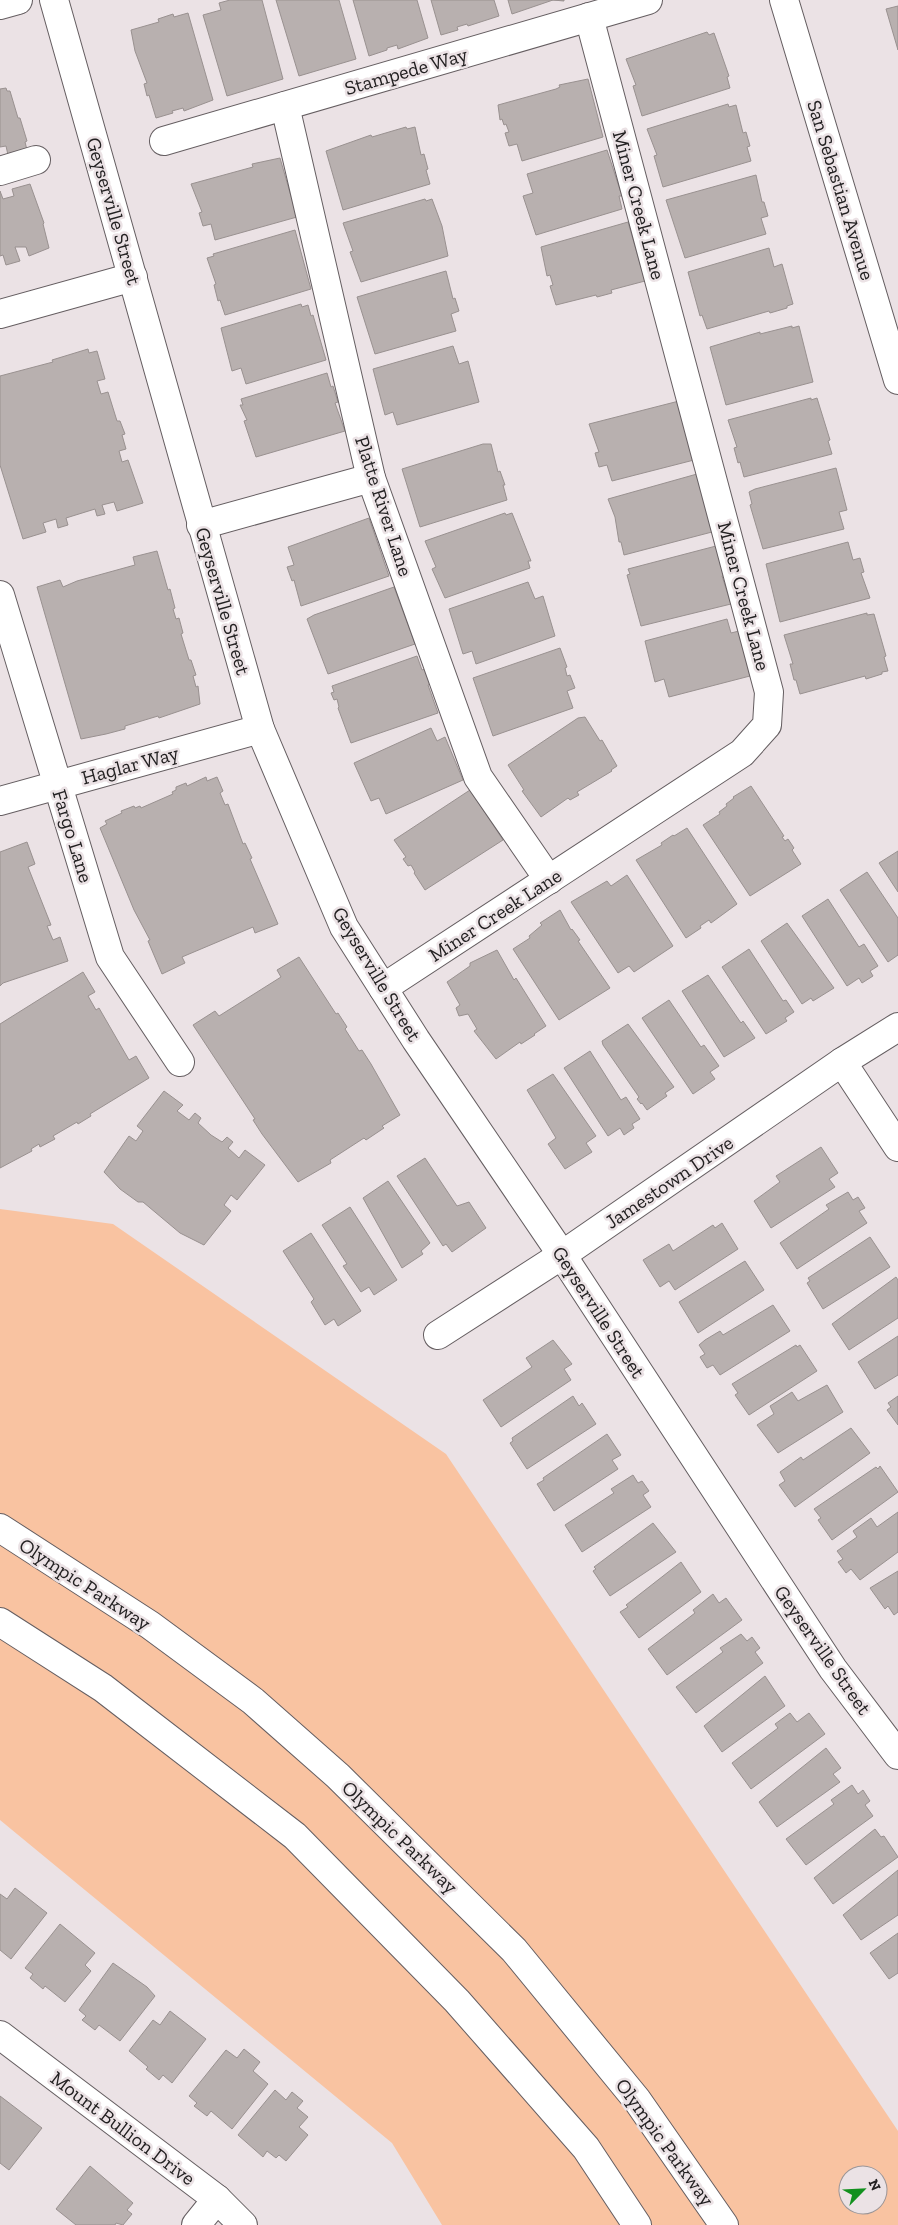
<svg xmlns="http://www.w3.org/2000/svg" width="898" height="2225" font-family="'Zilla Slab',serif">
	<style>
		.green { fill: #f9c3a1; fill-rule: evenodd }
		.building { fill: #b8b0af; stroke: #999190 }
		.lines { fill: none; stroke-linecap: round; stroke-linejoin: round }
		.street-casing { stroke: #655e61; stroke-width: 30 }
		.secondary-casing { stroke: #655e61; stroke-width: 30 }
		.primary-casing { stroke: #655e61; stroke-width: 30 }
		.street { stroke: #fff; stroke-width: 28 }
		.secondary { stroke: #fff; stroke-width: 28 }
		.primary { stroke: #fff; stroke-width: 28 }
		.labels { text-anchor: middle; stroke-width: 5; stroke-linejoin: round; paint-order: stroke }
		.street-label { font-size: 20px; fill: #232122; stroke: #ebe2e5 }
	</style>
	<rect width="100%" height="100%" fill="#ebe2e5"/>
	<path class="green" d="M0,1209L113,1224L446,1454L898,2131V2225H442L392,2143L0,1820ZM848,2175H878V2205H848Z"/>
	<g class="building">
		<path d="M230,0H262L283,79L227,96L203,15L221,10L219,3Z"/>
		<path d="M276,0H339L356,59L299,76Z"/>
		<path d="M353,0H417L428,38L398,49L397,45L387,48V50L369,56Z"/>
		<path d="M431,0H494L499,16L468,26L467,24L457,27L458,30L441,35Z"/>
		<path d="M508,0H564V1L553,0L512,14Z"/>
		<path d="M898,6V50L886,9Z"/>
		<path d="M188,13L213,100L184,111L183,108L172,111L173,113L156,118L149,95L147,96L144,84L147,83L135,51L131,30L159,22L158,19L173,14L174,17Z"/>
		<path d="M707,32L709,35L714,33L729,76L727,77L730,88L642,116L633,86L636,85L626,59Z"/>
		<path d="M588,79L603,137L522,161L517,144L509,146L505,133L509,132L506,124L504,125L502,119L500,120L498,105L556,89L560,87L559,85Z"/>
		<path d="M6,88L7,91H10L18,118H20L27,141L25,142L27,150L8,155L6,146L0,147V89Z"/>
		<path d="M728,104L729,107L736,105L743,133L746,132L750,146L747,147L751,161L663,187L654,156L657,155L647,129Z"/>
		<path d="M406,127L407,129L415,127L421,155L424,154L428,169L426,170L430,184L343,210L326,151L371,135L372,137Z"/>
		<path d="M607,150L622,196H619L622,209L536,235L523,196L533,193L527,174Z"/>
		<path d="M280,158L297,217L215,240L211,224L203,226L199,213L202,212L191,184L253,167L252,164Z"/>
		<path d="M756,175L762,202H764L768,216L761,218L766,234L685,258L666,200Z"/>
		<path d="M30,184L44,223L43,224L49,248L29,256L26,247H15L20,261L6,265L3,255L0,256V191L3,199L14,196L12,189Z"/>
		<path d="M425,199L426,201L432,199L442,226L448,256L361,282L350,252L353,251L343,223Z"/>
		<path d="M628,222L645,281L611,290L612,293L597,297L596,295L556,305L550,286L553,285L550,275L547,276L541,247Z"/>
		<path d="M295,230L311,289L225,315L220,300L218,301L214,285L216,284L207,258L214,256L213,254Z"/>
		<path d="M769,248L774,267L782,264L793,304L787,306V308L770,313L769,311L707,329L702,315L700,316L688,272Z"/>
		<path d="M446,271L453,299L455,298L459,311L451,314L456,331L375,354L357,297Z"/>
		<path d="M301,304L302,307L308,305L311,316L313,315L326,360L246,384L241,368L232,371L221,328Z"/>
		<path d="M792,326V328L799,326L813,382L726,405L710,347L760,332V334Z"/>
		<path d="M453,346L459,364L468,361L479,402L397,425L393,412L385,415L373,369Z"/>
		<path d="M88,349L89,353L97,351L105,379L97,381L101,394L108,392L117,421H120L125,434L122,435L126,449L119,451L122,462L128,460L143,503L117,511L114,502L102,505L105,514L97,516L95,509L66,518L68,525L58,528L56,519L43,523L46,532L23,539L0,465V376L53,362L52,360Z"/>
		<path d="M327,373L331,387L333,386L338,402L335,403L345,431L256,457L244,421L247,420L240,405H243L241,399Z"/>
		<path d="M811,398V400L817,398L830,440L828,441L832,454L744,477L740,462L738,463L734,448L737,447L728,420Z"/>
		<path d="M679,401L694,460L612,481L607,465L599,467L595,453L599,452L589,424Z"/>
		<path d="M483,444H491L498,472L500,471L505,485H503L507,500L420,527L402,469Z"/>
		<path d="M836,468L847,510L839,512L844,529L763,549L750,505L752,504L749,492L755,489Z"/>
		<path d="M697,474L712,532L624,555L621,542H619L615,517L608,499Z"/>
		<path d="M505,513L506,515L512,513L531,561H528L530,568L445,598L432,569L436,567L425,541Z"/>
		<path d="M369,518L389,576L301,606L294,580L292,581L287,567L294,565L288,547Z"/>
		<path d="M848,542L853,560L860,558L864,572L861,573L870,598L780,622L766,564Z"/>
		<path d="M716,546L726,575L722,576L731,604L641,626L627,575L630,574L628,569Z"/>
		<path d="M157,551L168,590L170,589L175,608L173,609L176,619L179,618L183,633L181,634L189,660H191L196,675L193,676L196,687L198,686L200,704L159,718L158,716L125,726V729L106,734L81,739L37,587L60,580L63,587L77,581L135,565L133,557Z"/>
		<path d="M528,582L535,599L543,596L555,636L476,664L472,651L463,654L449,609Z"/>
		<path d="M394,587L415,644L328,674L307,619L314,615Z"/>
		<path d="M867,613V615L874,614L886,656L884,657L888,671L882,672V674L866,679L865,676L800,694L796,680H794L790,664H793L784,635Z"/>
		<path d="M727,619L731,633L739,631L750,676L669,697L664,679L655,682L645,641Z"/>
		<path d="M560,648L567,667L565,668L567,676L570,675L575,688L567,691L573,708L493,736L473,678Z"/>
		<path d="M417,656L422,670L425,669L430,684L428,685L438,713L351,743L338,708L339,707L337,699L334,700L331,693L334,692L332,686Z"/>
		<path d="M585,717L600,741L602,740L617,766L611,770L612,771L577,792L579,795L570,800L568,798L541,817L522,791L524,790L508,765L578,718Z"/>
		<path d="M431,728L437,741L445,737L463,780L386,814L379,798L371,801L354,763Z"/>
		<path d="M206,777L207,781L217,777L223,791L220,793L225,805L228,804L243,844L245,843L252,858L250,859L278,924L255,933L253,927L182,957L185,963L162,974L148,941L150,940L134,910L100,828L107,824L105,821L122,813L121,811L134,806L135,808L140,806L141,808L173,794L172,792L176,790V787L186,783L187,786Z"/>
		<path d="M751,786L784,836L782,837L785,841L788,839L794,848L792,850L801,864L750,896L703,825L720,814L719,812L727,806L726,804L734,798L733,797Z"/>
		<path d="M470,790L503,840L425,890L414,873L415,872L411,865L408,866L403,859L406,857L394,840Z"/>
		<path d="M687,828L737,904L711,923L709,920L700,926L701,928L686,938L636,860L662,845L661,843L673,835L674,836Z"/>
		<path d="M27,842L35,864L28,867L51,925L47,926L53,940L60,937L68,961L3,983L0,986V852Z"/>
		<path d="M898,851V892L879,863Z"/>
		<path d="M867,872L898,918V955L888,962L840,890Z"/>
		<path d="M627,875L673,946L634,972L629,966L618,973L571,902L607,881L611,886Z"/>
		<path d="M828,899L859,947L864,944L878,966L870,971L873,976L862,983L859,978L847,986L802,916Z"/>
		<path d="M560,910L571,930L572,929L580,940L578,941L610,988L559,1020L513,949L530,938L529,936L542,925L540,923Z"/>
		<path d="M787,923L834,988L813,1001L811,998L802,1004L761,941Z"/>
		<path d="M749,949L783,1001L786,1000L794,1012L785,1018L787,1021L766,1034L722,967Z"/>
		<path d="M497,950L514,980L516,978L546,1026L534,1034L535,1035L521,1044L520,1042L496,1059L474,1031L477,1029L468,1014L459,1016L456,1008L460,1005L447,982L470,966V963Z"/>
		<path d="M299,957L336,1014L338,1013L347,1027L345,1029L359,1051L362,1050L371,1064L400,1115L382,1126L384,1128L366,1140L364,1138L330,1160L331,1163L298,1182L262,1134L253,1120L255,1119L193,1025L215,1011L219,1016L281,977L277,970Z"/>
		<path d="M83,972L95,992L88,996L96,1010L99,1008L129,1060L136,1056L149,1078L90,1114L91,1116L78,1124L77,1122L53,1136L55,1139L40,1147L39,1144L31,1149L32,1151L0,1168V1024Z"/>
		<path d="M708,975L741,1023L743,1021L755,1038L724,1057L682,991Z"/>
		<path d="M669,1000L701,1047L704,1045L719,1066L710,1072L715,1079L693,1094L642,1018Z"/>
		<path d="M628,1024L674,1087L665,1093L667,1096L647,1110L642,1103L641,1104L637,1099L639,1097L603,1045L602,1041Z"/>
		<path d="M590,1051L621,1100L626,1097L640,1119L632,1124L634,1128L624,1135L620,1128L608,1136L564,1068Z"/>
		<path d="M553,1074L596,1136L586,1143L592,1152L565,1169L548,1144L556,1138L527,1090Z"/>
		<path d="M164,1091L183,1105L177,1111L189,1120L195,1113L201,1118L198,1123L211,1135L222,1142L227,1137L233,1142L228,1148L239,1158L245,1150L265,1165L237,1200L231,1195L224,1205L231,1211L204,1245L180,1233L143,1202H138L120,1189L104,1172L129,1136L136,1141L143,1131L137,1126Z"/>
		<path d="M821,1147L838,1173L829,1179L835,1187L771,1228L754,1201L780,1182L776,1176Z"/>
		<path d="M425,1158L457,1206L469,1202L486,1228L452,1252L446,1244L443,1246L397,1176Z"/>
		<path d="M388,1181L430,1243L421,1251L423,1254L402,1268L363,1198Z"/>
		<path d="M848,1192L853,1200L858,1197L865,1208L859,1211L867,1223L797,1269L780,1243L829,1209L826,1205Z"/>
		<path d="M350,1207L397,1280L374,1295L369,1287L361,1292L343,1266L347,1264L322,1225Z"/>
		<path d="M722,1223L738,1249L675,1290L669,1281L660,1287L643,1260L669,1244L673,1251L713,1225L715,1228Z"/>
		<path d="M311,1233L361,1311L338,1326L334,1319L325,1325L311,1302L314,1299L283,1251Z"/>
		<path d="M870,1237L890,1267L823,1309L807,1283L810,1281L808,1278Z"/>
		<path d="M745,1261L764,1290L698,1333L679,1302Z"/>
		<path d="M896,1277L898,1280V1318L849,1350L832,1324Z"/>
		<path d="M773,1305L790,1331L720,1375L713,1365L707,1368L700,1357L705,1354L699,1345L705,1340L720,1331L723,1335Z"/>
		<path d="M898,1336V1375L875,1389L858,1362Z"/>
		<path d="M553,1340L572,1364L564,1369L571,1380L501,1427L483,1400L532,1367L526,1358Z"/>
		<path d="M796,1345L797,1347L800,1345L817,1371L749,1415L735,1395L738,1393L732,1384Z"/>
		<path d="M827,1385L843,1412L778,1453L757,1425L774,1414L770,1406L792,1392L798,1401Z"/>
		<path d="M573,1396L579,1406L582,1403L596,1424L527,1469L510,1443L513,1441L512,1438Z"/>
		<path d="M898,1396V1425L887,1410L891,1407L888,1403Z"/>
		<path d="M851,1428L870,1453L795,1507L779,1485L785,1481L780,1472L801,1457L803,1460Z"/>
		<path d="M607,1434L621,1455L612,1460L618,1469L554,1511L537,1484L544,1480L543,1478Z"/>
		<path d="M880,1466L898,1492L832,1540L818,1520L821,1518L814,1509L876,1467L878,1469Z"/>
		<path d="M633,1475L638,1483L642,1481L649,1491L643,1495L651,1507L582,1552L565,1525L614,1493L611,1489Z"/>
		<path d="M898,1512V1552L860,1580L851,1569L846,1573L838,1562L843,1559L837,1551L857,1537L853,1531L871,1518L877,1527Z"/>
		<path d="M653,1523L676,1552L610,1596L593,1571L596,1569L594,1567Z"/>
		<path d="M681,1562L701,1592L639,1638L620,1612L628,1607L626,1605Z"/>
		<path d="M898,1571V1612L894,1615L888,1606L885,1609L870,1588Z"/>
		<path d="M713,1594L719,1603L726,1598L742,1620L667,1675L648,1649L695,1613L693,1610Z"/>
		<path d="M741,1634L747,1641L752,1637L760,1648L755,1652L763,1663L696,1713L676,1687L723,1652L720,1648Z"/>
		<path d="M765,1676L785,1706L722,1752L704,1726Z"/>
		<path d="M790,1713L797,1722L809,1713L825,1734L751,1789L732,1763L778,1728L775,1724Z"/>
		<path d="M826,1748L841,1768L833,1774L840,1782L777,1827L759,1802Z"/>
		<path d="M852,1785L858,1794L863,1790L870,1801L865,1805L873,1816L806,1865L786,1839L834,1804L831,1800Z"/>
		<path d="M875,1829L881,1837L884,1836L898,1857L833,1904L814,1878Z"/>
		<path d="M898,1870V1915L861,1940L843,1915Z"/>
		<path d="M15,1888L47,1913L11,1959L0,1950V1894L7,1899Z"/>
		<path d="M60,1924L95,1953L85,1965L91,1971L65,2002L45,1986L43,1989L30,1978L33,1974L25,1968Z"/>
		<path d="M898,1933V1973L889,1979L870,1953Z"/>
		<path d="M113,1963L147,1987L155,1996L120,2041L99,2025L95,2030L82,2020L86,2016L79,2010Z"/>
		<path d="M170,2011L206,2039L172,2083L163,2075L159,2080L146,2069L148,2067L129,2051L153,2020L160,2025Z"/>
		<path d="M244,2049L260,2062L253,2071L268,2084L232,2129L211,2111L207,2116L194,2106L197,2103L189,2096L226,2050L237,2058Z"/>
		<path d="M275,2090L286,2100L292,2092L303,2101L297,2108L308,2117L299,2127L308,2135L286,2161L279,2155L276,2158L267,2151L263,2157L238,2135Z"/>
		<path d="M0,2096L42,2128L9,2170L0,2163Z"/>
		<path d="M90,2166L133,2203L127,2210L132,2214L123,2225L116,2223L115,2225H76L56,2209Z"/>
	</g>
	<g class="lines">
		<g class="street-casing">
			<g id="street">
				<path d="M54,0L260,729L344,927L416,1040L562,1255L833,1669L898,1755"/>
				<path d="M784,0L898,380"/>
				<path d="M285,106L371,478L478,777L549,880"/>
				<path d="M164,141L648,0"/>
				<path d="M0,171L36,160"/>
				<path d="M0,314L133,277"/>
				<path d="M201,525L371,478"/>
				<path d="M0,595L110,957L180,1062"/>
				<path d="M0,801L260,729"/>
				<path d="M383,988L742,753L767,725L769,692L589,17"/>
				<path d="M842,1062L898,1147"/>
				<path d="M438,1335L562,1255L842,1062L898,1027"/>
				<path d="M0,2035L217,2199L243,2225"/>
				<path d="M196,2225L217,2199"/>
			</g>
		</g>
		<g class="secondary-casing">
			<path id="secondary" d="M0,5L18,0"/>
		</g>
		<g class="primary-casing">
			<g id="primary">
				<path d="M0,1528L150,1625L253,1701L338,1776L514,1950L637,2100L724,2225"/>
				<path d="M0,1622L103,1688L295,1836L457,2001L586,2148L637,2225"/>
			</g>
		</g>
		<use href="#street" class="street"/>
		<use href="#secondary" class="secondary"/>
		<use href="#primary" class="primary"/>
	</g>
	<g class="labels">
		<g class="street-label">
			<text transform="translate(406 71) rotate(-16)" y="7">Stampede Way</text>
			<text transform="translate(841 190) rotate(73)" y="7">San Sebastian Avenue</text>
			<text transform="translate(639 205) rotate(75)" y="7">Miner Creek Lane</text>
			<text transform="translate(114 211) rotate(74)" y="7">Geyserville Street</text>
			<text transform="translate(384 506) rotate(72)" y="7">Platte River Lane</text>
			<text transform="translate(744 596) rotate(75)" y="7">Miner Creek Lane</text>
			<text transform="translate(223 601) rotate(74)" y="7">Geyserville Street</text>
			<text transform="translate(130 765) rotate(-15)" y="7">Haglar Way</text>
			<text transform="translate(73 836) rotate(73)" y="7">Fargo Lane</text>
			<text transform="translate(495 915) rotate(-33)" y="7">Miner Creek Lane</text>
			<text transform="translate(377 974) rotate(59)" y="7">Geyserville Street</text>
			<text transform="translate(669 1182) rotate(-34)" y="7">Jamestown Drive</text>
			<text transform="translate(599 1312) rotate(57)" y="7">Geyserville Street</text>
			<text transform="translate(85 1584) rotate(33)" y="7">Olympic Parkway</text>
			<text transform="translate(823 1650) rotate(55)" y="7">Geyserville Street</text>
			<text transform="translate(400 1837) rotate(44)" y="7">Olympic Parkway</text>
			<text transform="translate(123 2128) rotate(37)" y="7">Mount Bullion Drive</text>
			<text transform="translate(665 2142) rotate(54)" y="7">Olympic Parkway</text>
		</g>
	</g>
	<g transform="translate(863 2190) rotate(66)"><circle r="24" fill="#ebe2e5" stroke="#9b9597"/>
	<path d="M0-4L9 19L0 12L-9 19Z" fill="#12901e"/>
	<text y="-8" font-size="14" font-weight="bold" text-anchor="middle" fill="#232122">N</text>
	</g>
</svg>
